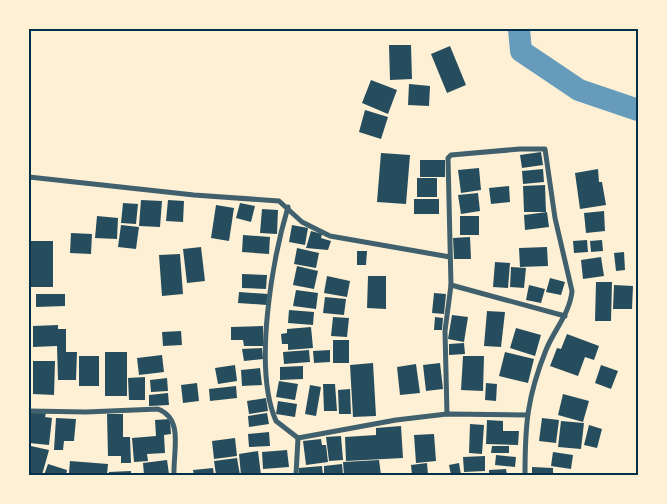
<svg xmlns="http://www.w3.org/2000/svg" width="667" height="504" font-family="'Open Sans',sans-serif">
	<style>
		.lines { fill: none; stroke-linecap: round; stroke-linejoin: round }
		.river { stroke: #669bbc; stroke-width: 22 }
		.building { fill: #264d5e }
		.minor { stroke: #3f606c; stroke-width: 5 }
		.neatline { fill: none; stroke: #003049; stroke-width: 2 }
	</style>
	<rect width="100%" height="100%" fill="#fdf0d5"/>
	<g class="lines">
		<path class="river" d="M519,29L521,51L579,90L638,110"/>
	</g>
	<g class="building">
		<path d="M389,45H411L412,79L390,80Z"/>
		<path d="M450,46L466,85L447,93L431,54Z"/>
		<path d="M371,80L397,90L388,114L362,103Z"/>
		<path d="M409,84L430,86L429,106L408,105Z"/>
		<path d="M365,110L388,117L381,139L359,132Z"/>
		<path d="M541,152L543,165L522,168L520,155Z"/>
		<path d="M381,153L410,155L406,204L377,202Z"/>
		<rect x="420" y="160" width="25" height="17"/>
		<path d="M479,168L481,190L461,193L458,170Z"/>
		<path d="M543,169L544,182L523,184L522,171Z"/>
		<path d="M598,169L599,182H602L606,205L580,209L575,173Z"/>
		<rect x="417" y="178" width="20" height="19"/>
		<path d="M545,185L546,212H524L523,186Z"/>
		<path d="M509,186L510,202L491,204L489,188Z"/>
		<path d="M478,193L480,211L461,214L458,195Z"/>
		<rect x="414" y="199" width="25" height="15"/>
		<path d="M141,200L162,201L160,227L139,226Z"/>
		<path d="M168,200L184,201L183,222L166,221Z"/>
		<path d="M123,203L138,204L136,224L121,223Z"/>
		<path d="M240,203L255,206L251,222L236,218Z"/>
		<path d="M216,205L234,208L229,241L211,238Z"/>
		<path d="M262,209L278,210L277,234L260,233Z"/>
		<path d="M604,211L605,231L586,233L584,213Z"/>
		<path d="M547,212L549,227L525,230L524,215Z"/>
		<path d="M97,216L118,218L117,239L95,238Z"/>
		<rect x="460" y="216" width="19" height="19"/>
		<path d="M121,225L139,227L136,249L118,247Z"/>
		<path d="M292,225L308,228L305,245L289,242Z"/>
		<path d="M311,231L322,234L321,238L331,241L328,250L306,248Z"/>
		<path d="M71,233L92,234L91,254L70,253Z"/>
		<path d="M243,235L270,237L269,254L242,252Z"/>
		<path d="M470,237L471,259H454L453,238Z"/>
		<path d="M587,240L588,252L574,253L573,241Z"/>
		<path d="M602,240L603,251L591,252L590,241Z"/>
		<path d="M29,241H53V287H31Z"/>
		<path d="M201,247L205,281L187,283L183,249Z"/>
		<path d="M547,247L548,266L520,267L519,248Z"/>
		<path d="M297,248L319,253L316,268L294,264Z"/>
		<path d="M357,251H367L366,265H357Z"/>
		<path d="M624,252L625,270L616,271L614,253Z"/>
		<path d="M180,254L183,294L162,296L159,255Z"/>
		<path d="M601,257L604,276L583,279L581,260Z"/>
		<path d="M495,262L510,263L508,288L493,287Z"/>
		<path d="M297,266L318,271L314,289L293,285Z"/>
		<path d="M511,267L526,268L524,288L510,287Z"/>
		<path d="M242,274L267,275L266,289L242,288Z"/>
		<path d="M327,276L350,281L347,297L324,293Z"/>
		<path d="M368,276H386V309L367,308Z"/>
		<path d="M550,278L565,282L561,295L546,292Z"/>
		<path d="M596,282H612L611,321H595Z"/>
		<path d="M529,285L545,289L541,303L526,300Z"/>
		<path d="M614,285L633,286L632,309H613Z"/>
		<path d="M296,290L318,293L316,309L293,306Z"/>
		<path d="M239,292L268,294L267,305L238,303Z"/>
		<path d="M434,293L446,294L444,314L432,313Z"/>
		<path d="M36,294H65V306L36,307Z"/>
		<path d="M325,297L346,299L344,315L323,313Z"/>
		<path d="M289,310L314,312L313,325L288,323Z"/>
		<path d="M487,311L505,312L501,347L484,346Z"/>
		<path d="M452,315L468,317L464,342L448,339Z"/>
		<path d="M333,317L349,318L347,337L331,336Z"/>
		<path d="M435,317L443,318L442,330H434Z"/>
		<path d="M58,325V329H66V352H77L76,380H58L57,346L33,347V326Z"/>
		<path d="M263,326V346H244L243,340H231V327Z"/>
		<path d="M311,327L313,348L288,350V344H282L281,334L287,333V329Z"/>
		<path d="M516,328L541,335L535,356L510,348Z"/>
		<path d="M181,331L182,345L163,346L162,332Z"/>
		<path d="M567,334L599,346L594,360L585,357L578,376L550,366L557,348L561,349Z"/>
		<rect x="333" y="340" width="16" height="23"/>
		<path d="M464,343L465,354L449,355V344Z"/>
		<path d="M262,348L263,359L244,361L242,349Z"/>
		<path d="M309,350L310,362L284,364L283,352Z"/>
		<path d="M330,350V362L314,363L313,351Z"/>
		<rect x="105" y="352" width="22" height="44"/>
		<path d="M505,352L534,359L528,383L499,376Z"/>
		<path d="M162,355L164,372L139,375L137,358Z"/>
		<rect x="79" y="356" width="20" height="30"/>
		<path d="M463,356H484L483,391L461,390Z"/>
		<path d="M33,361H55L54,395L33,394Z"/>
		<path d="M373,363L376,416L353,417L350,365Z"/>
		<path d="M440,363L443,389L426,391L423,365Z"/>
		<path d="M416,364L420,393L400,395L397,367Z"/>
		<path d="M235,365L237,381L218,384L215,368Z"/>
		<path d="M601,365L618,371L611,389L595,383Z"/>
		<path d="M303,366V379L280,380V367Z"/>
		<path d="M260,368L262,385L242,386L241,370Z"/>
		<path d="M145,377V400H129L128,378Z"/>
		<path d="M167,378L168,391L151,392L150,380Z"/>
		<path d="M279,381L298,384L295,400L276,397Z"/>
		<path d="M197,383L199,401L183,403L181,385Z"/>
		<path d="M486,383L497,384L496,401L485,400Z"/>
		<path d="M323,384H335L337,411H324Z"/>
		<path d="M310,385L321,387L316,416L305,414Z"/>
		<path d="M236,386L237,398L210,401L209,389Z"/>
		<path d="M350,389L351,414H339L338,390Z"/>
		<path d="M168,393L169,405L149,406V395Z"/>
		<path d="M563,394L589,401L583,422L558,415Z"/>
		<path d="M266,398L268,411L249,414L247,401Z"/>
		<path d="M278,401L297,404L295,417L276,414Z"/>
		<path d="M30,411L46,413L45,417L52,418L49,445L29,443Z"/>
		<path d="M267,413L269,424L249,427L248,416Z"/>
		<path d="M107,414H123V437H130L131,463H121V456H108Z"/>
		<path d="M56,418L76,419L74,441H64L63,450H54Z"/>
		<path d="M542,418L559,420L556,443L539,441Z"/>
		<path d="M170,419L171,434L164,435L165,453L147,454L148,461L134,462L132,438L156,436L155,420Z"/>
		<path d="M487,420L503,421V431H519L518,445L486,444Z"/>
		<path d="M561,421L584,423L581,449L558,447Z"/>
		<path d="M470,424L484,425L482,454L469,453Z"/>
		<path d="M589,425L602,429L597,448L584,445Z"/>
		<path d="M401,426L403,458L346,461L345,437L376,435V428Z"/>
		<path d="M269,432L270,446L249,447L248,434Z"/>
		<path d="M434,434L436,461L416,463L414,435Z"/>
		<path d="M341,436L343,460L329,461L326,437Z"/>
		<path d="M235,438L237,456L214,459L212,441Z"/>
		<path d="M321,439L322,445H326L328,462L306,465L303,441Z"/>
		<path d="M31,446L49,450L42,475H29Z"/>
		<path d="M492,446H509V453H491Z"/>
		<path d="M287,450L289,467L263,469L262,452Z"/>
		<path d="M258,451L261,475H241L239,454Z"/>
		<path d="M553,452L573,455L571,469L551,466Z"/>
		<path d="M496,455L516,457L515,467L495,465Z"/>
		<path d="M485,456V471L464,472L463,457Z"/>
		<path d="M237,458L240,475H216L214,461Z"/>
		<path d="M167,460L169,474L144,475L143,463Z"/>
		<path d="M379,460L381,475H344L343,462Z"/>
		<path d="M70,461L108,464L107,475L69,473Z"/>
		<path d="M427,463L428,475H412L411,465Z"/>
		<path d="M459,463L461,475H451L449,465Z"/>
		<path d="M48,464L67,470L66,475H44Z"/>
		<path d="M342,464L343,475H324V466Z"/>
		<path d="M322,466L323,475H299V468Z"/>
		<path d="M532,467L553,468V475H532Z"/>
		<path d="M213,468L214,475H194L193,470Z"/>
		<path d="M506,469L507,475H489V470Z"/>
		<path d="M131,471V475H109V472Z"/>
	</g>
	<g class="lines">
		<g class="minor">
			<path d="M29,177L194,195L279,201L302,222L330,236L450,257"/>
			<path d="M288,207C272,261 253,369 276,421L298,438"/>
			<path d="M451,285L565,316"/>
			<path d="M29,411L86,412L158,409C184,419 173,451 174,475"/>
			<path d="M447,414L445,331L451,285L448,158L451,155L520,149H545L555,218L572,291C570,313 554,330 546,350C527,397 525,425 525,475"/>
			<path d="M296,475L298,438L396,420L447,414L526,415"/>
		</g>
	</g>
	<rect width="667" height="504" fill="none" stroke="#fdf0d5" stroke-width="60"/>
	<rect x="30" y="30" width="607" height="444" class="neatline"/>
</svg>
